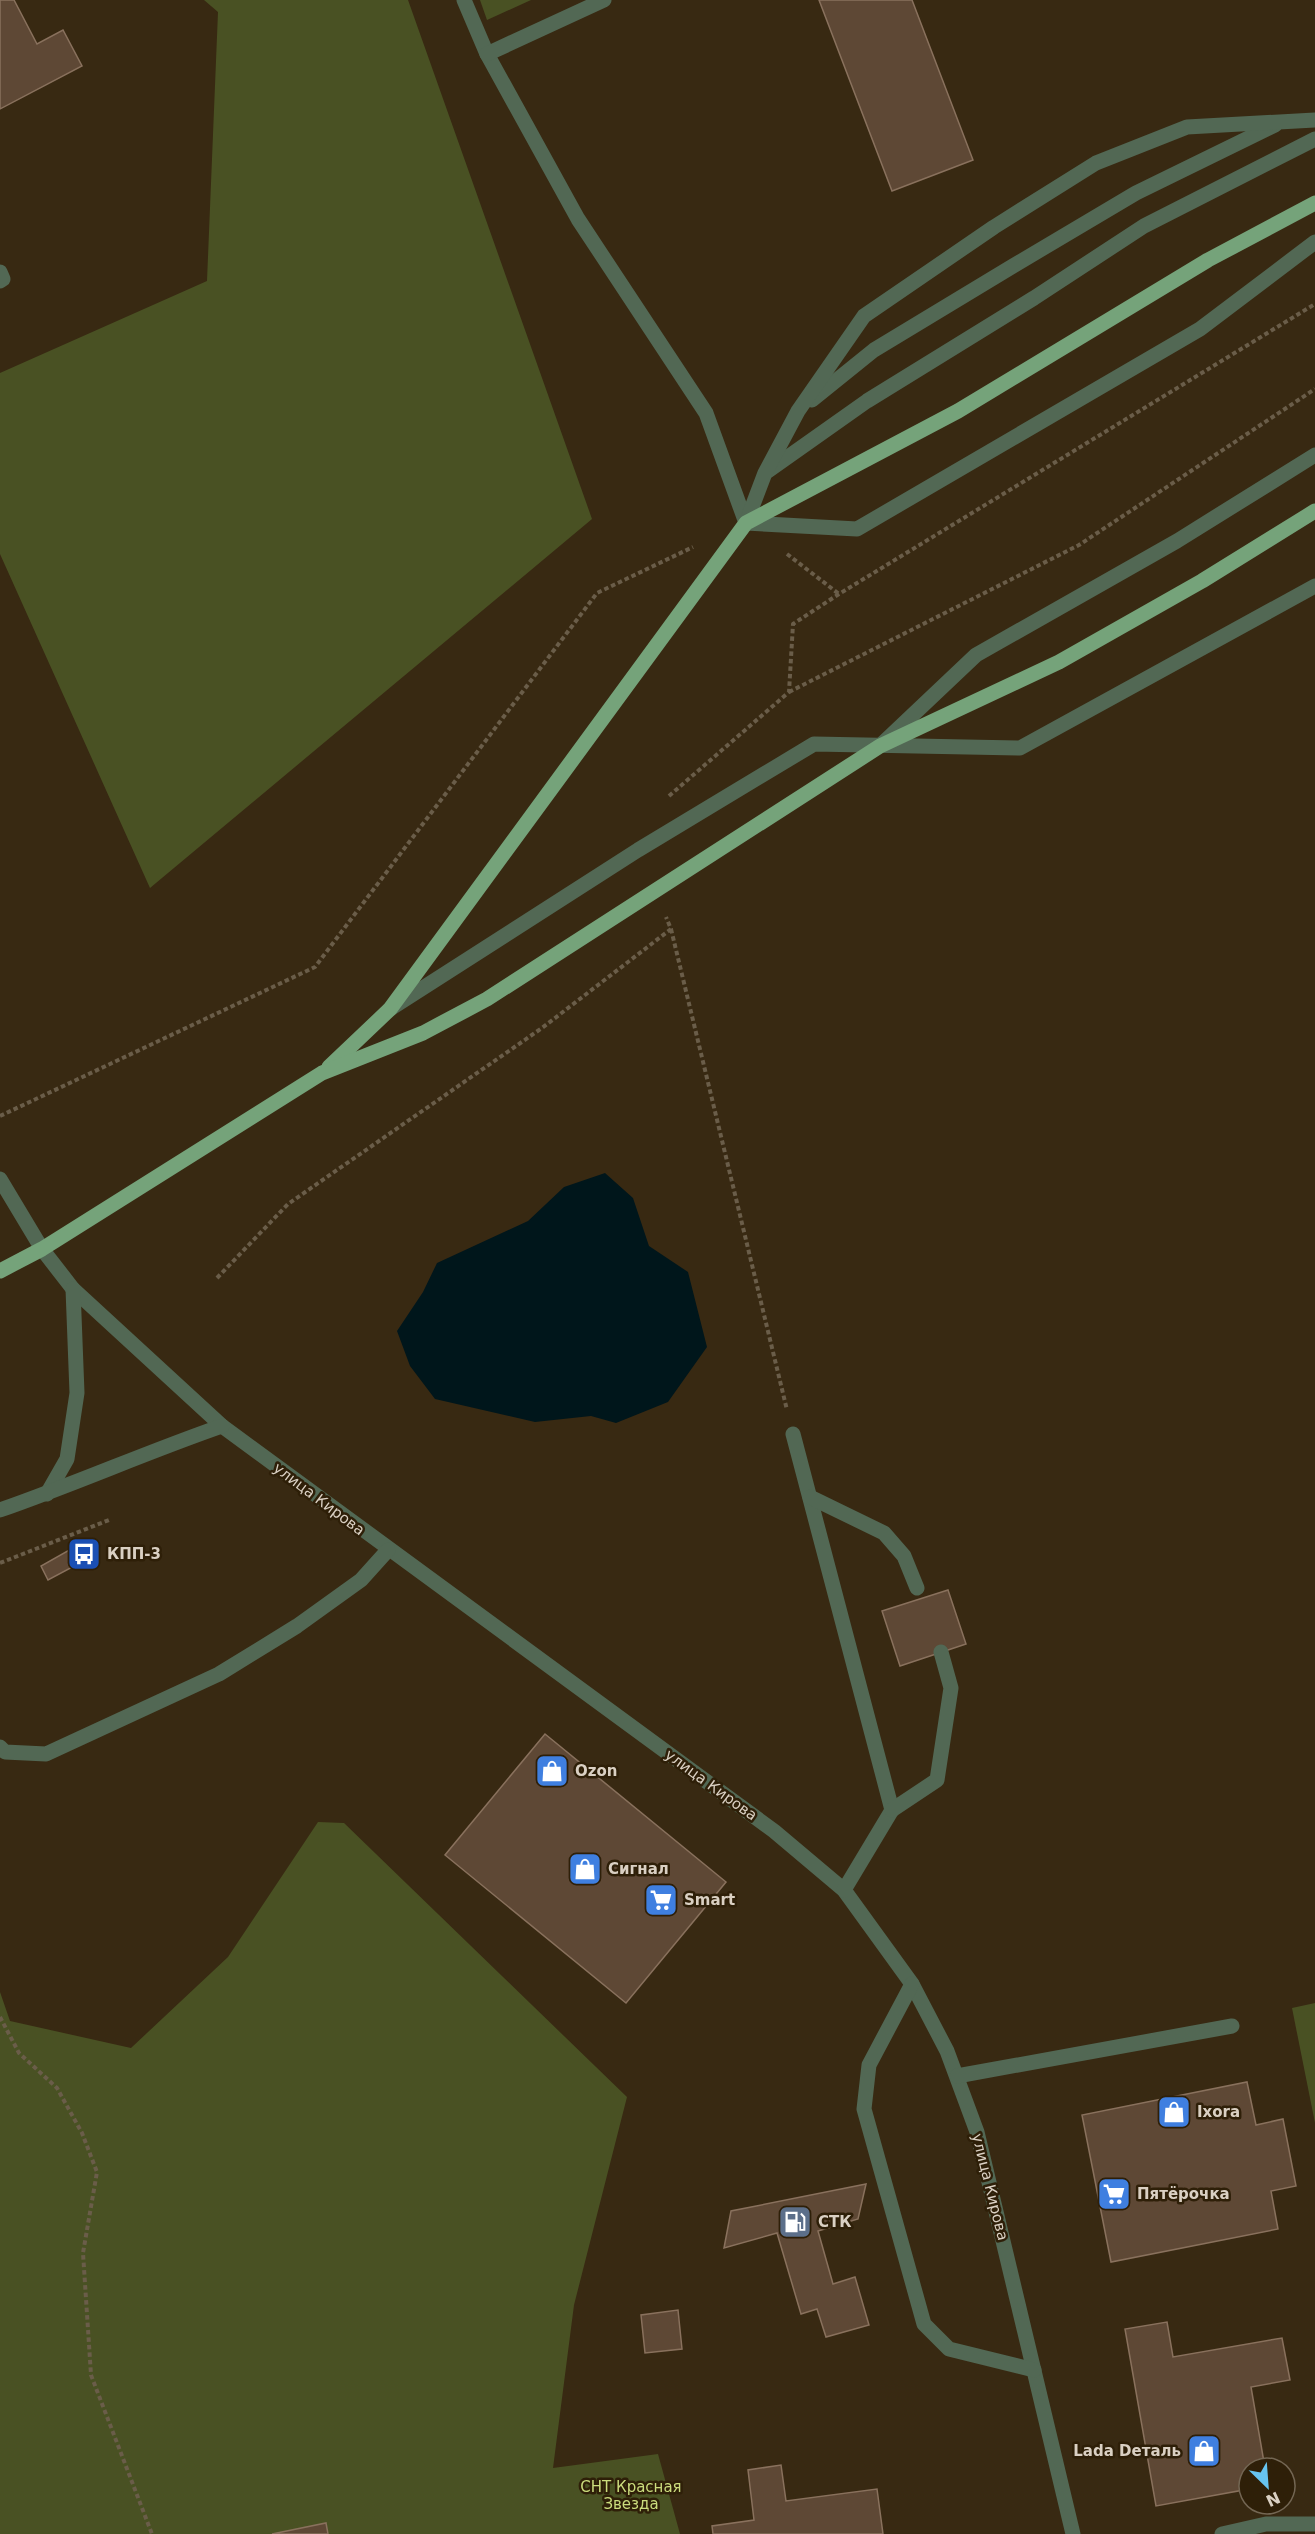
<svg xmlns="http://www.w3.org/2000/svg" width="1315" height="2534" font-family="'DejaVu Sans',sans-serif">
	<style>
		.green { fill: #495123 }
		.water { fill: #00161b }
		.building { fill: #5e4835; stroke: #89715d; stroke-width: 1.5 }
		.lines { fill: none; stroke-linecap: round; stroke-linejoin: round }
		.path { stroke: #6a5d49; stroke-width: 4; stroke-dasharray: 4.5 3; stroke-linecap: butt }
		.minor { stroke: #526854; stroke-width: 15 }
		.major { stroke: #75a37a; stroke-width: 15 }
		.labels { text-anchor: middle; stroke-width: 5; stroke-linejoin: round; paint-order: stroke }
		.street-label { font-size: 15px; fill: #dad0c3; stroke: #2e1f08 }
		.poi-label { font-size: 15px; font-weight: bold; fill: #dad0c3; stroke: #2e1f08; text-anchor: start }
		.park-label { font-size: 15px; fill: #cbdc7d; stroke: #2e1f08 }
	</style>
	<rect width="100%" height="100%" fill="#382912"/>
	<g class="green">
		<path d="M204,0H408L592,519L150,888L0,554V373L207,281L218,12Z"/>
		<path d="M480,0H531L487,20Z"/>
		<path d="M318,1822L344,1823L627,2097L574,2305L553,2468L658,2454L680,2534H0V1992L10,2021L131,2048L228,1957Z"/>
		<path d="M1315,2003V2123L1292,2008Z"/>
	</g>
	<path class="water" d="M605,1173L633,1198L649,1246L688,1272L707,1347L668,1402L616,1423L591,1416L535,1422L435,1399L410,1366L397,1331L423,1292L437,1263L528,1221L564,1187Z"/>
	<g class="building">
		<path d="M0,0H14L37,44L63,30L82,66L0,109Z"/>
		<path d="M819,0H912L973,160L892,191Z"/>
		<path d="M87,1540L95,1555L48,1580L41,1566Z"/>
		<path d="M948,1590L966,1644L900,1666L882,1611Z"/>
		<path d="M545,1734L726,1882L626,2003L445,1855Z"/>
		<path d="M1247,2082L1256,2125L1283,2119L1296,2186L1271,2191L1278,2229L1111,2262L1082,2115Z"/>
		<path d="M866,2184L858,2219L818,2231L833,2284L855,2277L869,2325L826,2337L817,2309L801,2314L777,2233L724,2248L731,2211Z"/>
		<path d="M678,2310L682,2349L645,2353L641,2315Z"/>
		<path d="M1167,2322L1173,2357L1282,2338L1290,2380L1251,2387L1265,2468H1249V2489L1156,2506L1125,2329Z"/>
		<path d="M781,2465L786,2501L877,2489L883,2534H713L712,2526L754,2520L748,2470Z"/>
		<path d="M326,2523L328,2534H272Z"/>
	</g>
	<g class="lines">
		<g class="path">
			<path d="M787,554L839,594"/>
			<path d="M789,692L1079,545L1315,389"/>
			<path d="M669,796L789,692L793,624L839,594L1315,304"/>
			<path d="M671,929L787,1410"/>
			<path d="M0,1116L315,967L597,593L693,547"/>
			<path d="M217,1278L288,1204L542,1028L671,929L666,917"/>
			<path d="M0,1563L109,1520"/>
			<path d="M0,2017L19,2053L57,2088L82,2133L97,2172L83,2253L91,2375L152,2534"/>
		</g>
		<g class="minor">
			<path d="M464,0L487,54L578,219L706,413L746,523"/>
			<path d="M487,54L604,0"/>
			<path d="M0,272L3,279L0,281"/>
			<path d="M812,400L874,350L1013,266L1136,193L1275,125"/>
			<path d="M768,471L867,401L1034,298L1144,226L1315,139"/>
			<path d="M746,523L765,473L798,411L864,316L994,227L1096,163L1187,127L1315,120"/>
			<path d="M746,523L857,529L1200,329L1315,242"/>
			<path d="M882,744L976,655L1177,541L1315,455"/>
			<path d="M390,1009L638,850L814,744L1020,748L1315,586"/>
			<path d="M0,1179L42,1249L73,1289L222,1426L774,1831L844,1890L912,1984L947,2051L977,2132L1073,2534"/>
			<path d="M793,1434L892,1810L844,1890"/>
			<path d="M47,1494L67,1459L77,1393L73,1289"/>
			<path d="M810,1497L884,1533L904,1556L917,1588"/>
			<path d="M0,1510C75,1484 147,1452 222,1426"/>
			<path d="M0,1747L5,1752L46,1754L219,1674L297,1626L361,1580L388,1550"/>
			<path d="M892,1810L937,1780L951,1688L941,1652"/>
			<path d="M912,1984L869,2065L864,2109L924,2324L949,2349L1034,2370"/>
			<path d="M957,2076L1232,2026"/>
			<path d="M1222,2534L1266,2524H1315"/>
		</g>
		<g class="major">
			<path d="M329,1067L390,1009L746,523L958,411L1208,260L1315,203"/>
			<path d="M0,1271L42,1249L322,1073L423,1033L487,999L880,746L1059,662L1202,581L1315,511"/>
		</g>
	</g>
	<defs>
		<g id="bus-square" transform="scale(1.725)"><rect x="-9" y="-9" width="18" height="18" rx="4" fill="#1a4fb4" stroke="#2e1f08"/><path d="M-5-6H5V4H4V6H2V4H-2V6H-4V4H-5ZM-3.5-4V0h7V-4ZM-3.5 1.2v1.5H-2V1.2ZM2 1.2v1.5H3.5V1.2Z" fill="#fff"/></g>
		<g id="shop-square" transform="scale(1.725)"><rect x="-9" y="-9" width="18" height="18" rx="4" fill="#3f7fe0" stroke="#2e1f08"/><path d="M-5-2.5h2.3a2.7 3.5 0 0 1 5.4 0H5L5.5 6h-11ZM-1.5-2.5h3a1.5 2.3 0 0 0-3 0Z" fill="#fff"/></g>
		<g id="supermarket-square" transform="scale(1.725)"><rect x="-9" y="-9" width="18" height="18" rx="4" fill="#3f7fe0" stroke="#2e1f08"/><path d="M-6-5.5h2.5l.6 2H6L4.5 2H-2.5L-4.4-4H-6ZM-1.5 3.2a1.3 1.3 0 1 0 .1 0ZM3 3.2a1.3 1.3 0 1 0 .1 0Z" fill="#fff"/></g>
		<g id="fuel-square" transform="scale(1.725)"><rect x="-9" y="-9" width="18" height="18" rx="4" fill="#5c6f8a" stroke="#2e1f08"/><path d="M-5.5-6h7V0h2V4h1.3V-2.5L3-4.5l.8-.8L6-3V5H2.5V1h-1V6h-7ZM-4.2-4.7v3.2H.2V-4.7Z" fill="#fff"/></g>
	</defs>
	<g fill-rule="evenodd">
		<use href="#bus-square" x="84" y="1554"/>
		<use href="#shop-square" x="552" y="1771"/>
		<use href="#shop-square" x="585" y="1869"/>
		<use href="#supermarket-square" x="661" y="1900"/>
		<use href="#shop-square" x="1174" y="2112"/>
		<use href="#supermarket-square" x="1114" y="2194"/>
		<use href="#fuel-square" x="795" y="2222"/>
		<use href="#shop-square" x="1204" y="2451"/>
	</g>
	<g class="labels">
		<g class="street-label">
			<text transform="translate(319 1499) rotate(37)" y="5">улица Кирова</text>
			<text transform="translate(711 1785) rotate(36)" y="5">улица Кирова</text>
			<text transform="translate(990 2187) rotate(76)" y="5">улица Кирова</text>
		</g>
		<g class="poi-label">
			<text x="107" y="1559">КПП-3</text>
			<text x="575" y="1776">Ozon</text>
			<text x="608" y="1874">Сигнал</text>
			<text x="684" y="1905">Smart</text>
			<text x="1197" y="2117">Ixora</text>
			<text x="1137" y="2199">Пятёрочка</text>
			<text x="818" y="2227">СТК</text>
			<text x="1181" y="2456" text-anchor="end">Lada Dеталь</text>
		</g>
		<g class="park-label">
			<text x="631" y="2492">СНТ Красная<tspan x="631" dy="17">Звезда</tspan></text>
		</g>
	</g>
	<g transform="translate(1267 2486) rotate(155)"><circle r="28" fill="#2e1f08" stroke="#736653" stroke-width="1.5"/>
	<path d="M0-4.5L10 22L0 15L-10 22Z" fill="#67c4f0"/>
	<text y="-9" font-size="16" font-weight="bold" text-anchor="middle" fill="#dad0c3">N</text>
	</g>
</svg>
